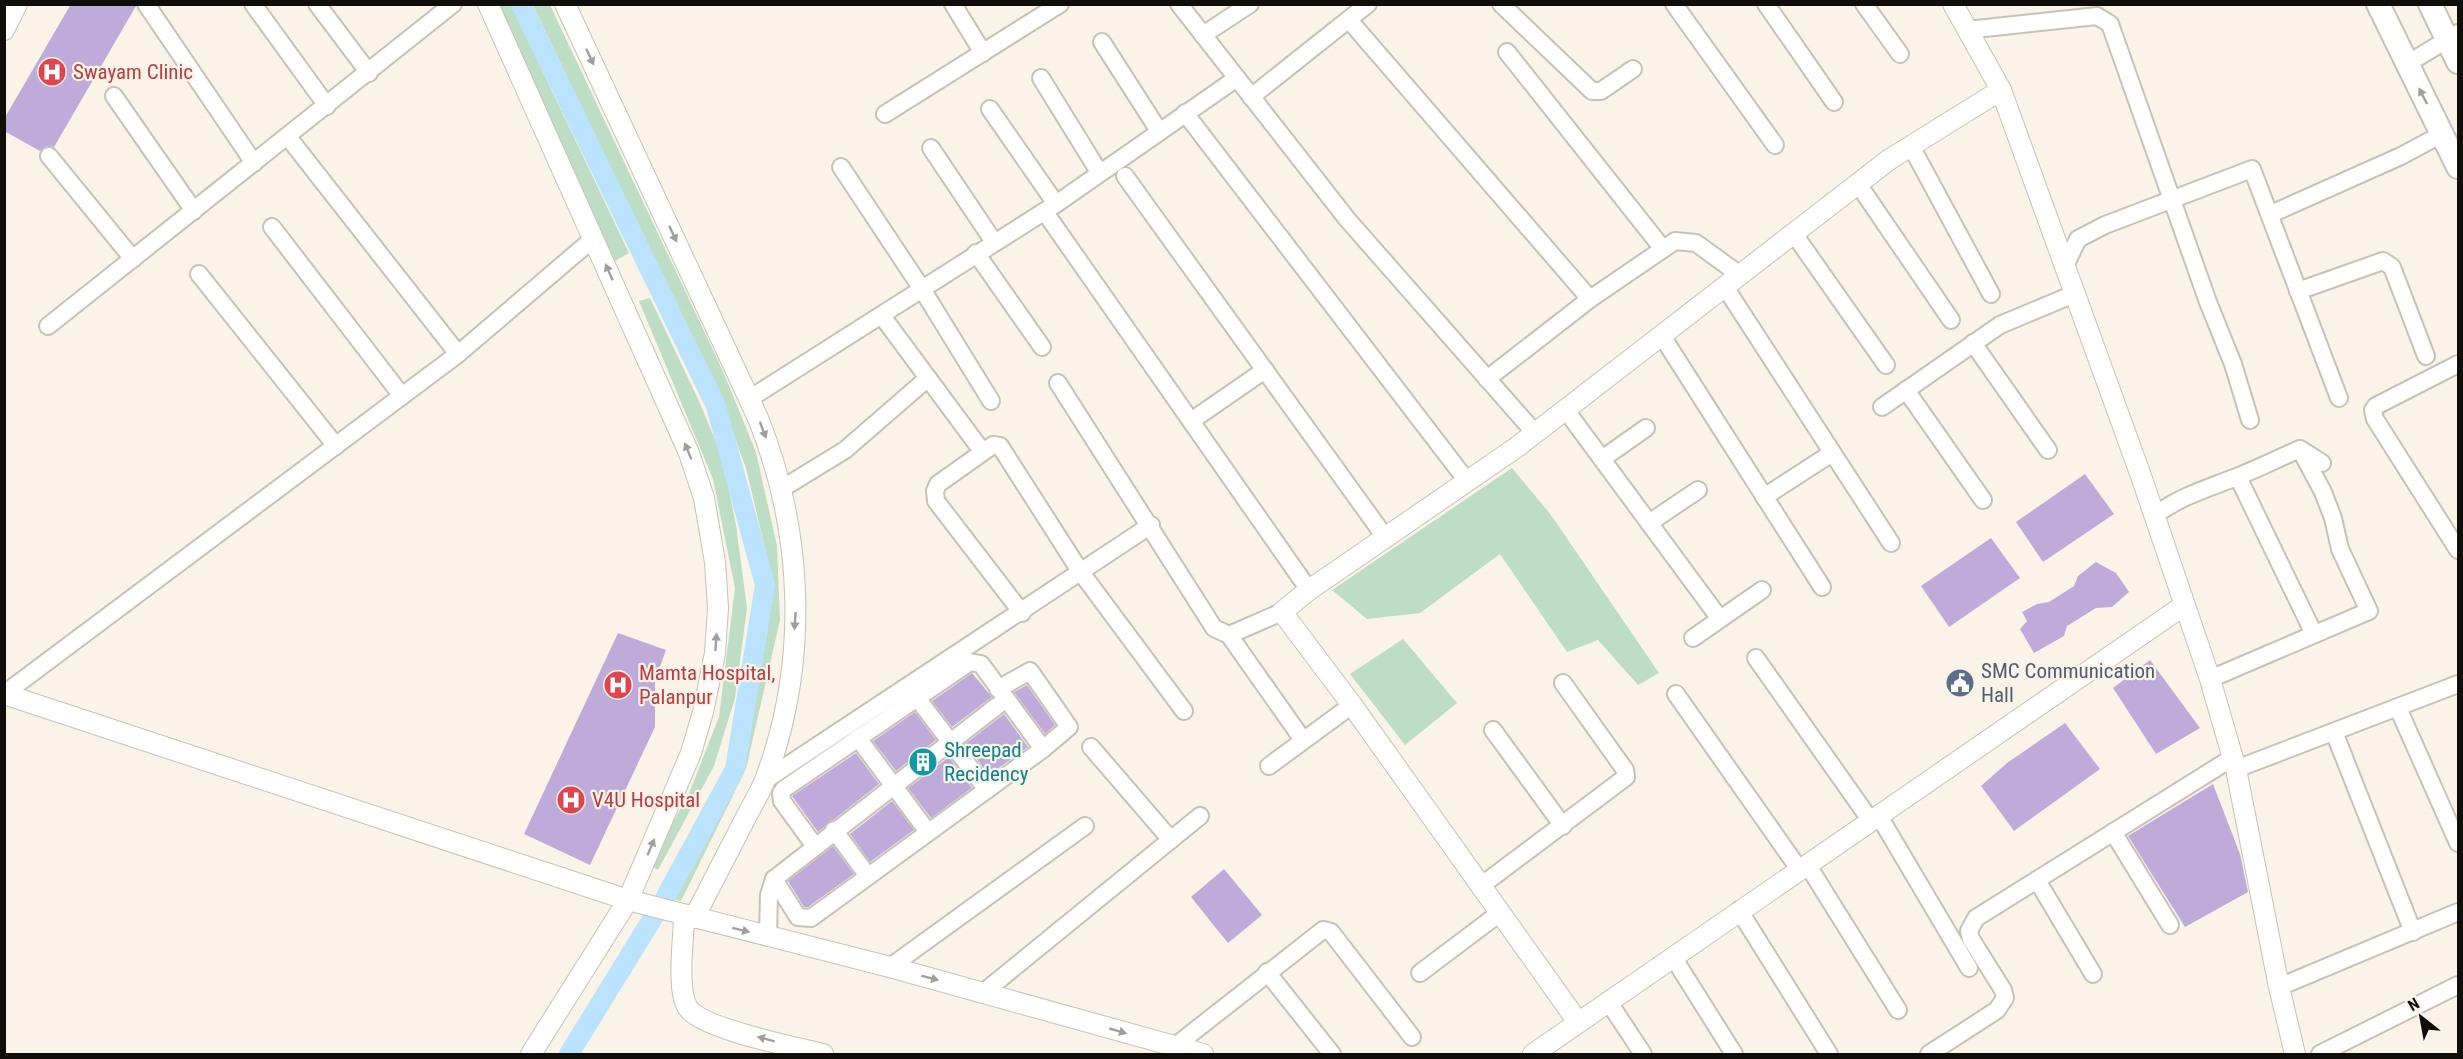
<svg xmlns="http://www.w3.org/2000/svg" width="2463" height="1059" font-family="'Roboto Condensed',sans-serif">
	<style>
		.green { fill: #bdddc4 }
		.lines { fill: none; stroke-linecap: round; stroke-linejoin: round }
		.canal { stroke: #bbe3fd; stroke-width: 20 }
		.building { fill: #bfabda }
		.minor-casing { stroke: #c7c2b6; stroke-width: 20 }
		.tertiary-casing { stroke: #c7c2b6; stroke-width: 22 }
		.secondary-casing { stroke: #c7c2b6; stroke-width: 26 }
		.minor { stroke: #fff; stroke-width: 16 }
		.tertiary { stroke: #fff; stroke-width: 20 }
		.secondary { stroke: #fff; stroke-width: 22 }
		.oneway { fill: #9f9f9d }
		.labels { text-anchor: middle; stroke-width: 4.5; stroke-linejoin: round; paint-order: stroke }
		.health-label { font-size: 21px; fill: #be3a42; stroke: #f9f4e7; text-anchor: start }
		.service-label { font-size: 21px; fill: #4e5e75; stroke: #f9f4e7; text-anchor: start }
		.culture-label { font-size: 21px; fill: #0d838f; stroke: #f9f4e7; text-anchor: start }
	</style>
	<rect width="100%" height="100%" fill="#f9f4e7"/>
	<g class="green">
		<path d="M496,5H511L629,253L615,261Z"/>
		<path d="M533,5H550L722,369L756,452L777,546L780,620L746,769L681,901L672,899L741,767L770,594L765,548L746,468L722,403Z"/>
		<path d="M650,298L698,399L722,456L736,525L747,608L735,698L714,766L658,870L649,865L688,796L719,717L735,588L713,479L639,301Z"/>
		<path d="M1512,468L1551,515L1659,673L1638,685L1598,640L1567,652L1500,554L1420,613L1367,619L1332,590Z"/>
		<path d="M1403,639L1457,703L1405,745L1350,674Z"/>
	</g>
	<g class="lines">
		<path class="canal" d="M521,4L716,406L765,585L735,769L664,900L569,1054"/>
	</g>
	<g class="building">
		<path d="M71,4L136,6L54,147L47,146L40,151L4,131V119Z"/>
		<path d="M2085,474L2114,514L2043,562L2016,522Z"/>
		<path d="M1991,538L2020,578L1949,627L1921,586Z"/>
		<path d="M2096,562L2116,573L2129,592L2112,607L2096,608L2067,626L2064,636L2034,653L2020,629L2027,621L2022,612L2037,604L2049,602L2074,586L2078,576Z"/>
		<path d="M618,633L666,650L655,680V727L590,865L524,834Z"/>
		<path d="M2150,660L2200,728L2156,754L2113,688Z"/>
		<path d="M972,673L992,697L952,727L932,701Z"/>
		<path d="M1027,685L1055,725L1045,734L1014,692Z"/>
		<path d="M915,712L936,740L896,771L873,741Z"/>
		<path d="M1004,714L1028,747L989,775L965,744Z"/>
		<path d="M2065,723L2100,769L2014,831L1981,786L2007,763Z"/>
		<path d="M856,753L879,784L818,832L792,796Z"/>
		<path d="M949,757L972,788L931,818L908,788Z"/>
		<path d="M2213,784L2240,854L2248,892L2185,927L2128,836Z"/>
		<path d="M892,801L914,830L870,862L850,834Z"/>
		<path d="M833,846L854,874L808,907H804L788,881Z"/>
		<path d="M1224,869L1262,915L1228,943L1191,897Z"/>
	</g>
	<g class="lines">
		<g class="minor-casing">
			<g id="minor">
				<path d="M146,4L254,163"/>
				<path d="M253,4L327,106"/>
				<path d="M317,4L369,73"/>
				<path d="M953,4L983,53"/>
				<path d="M1179,4L1347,219L1535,433"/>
				<path d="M1501,4L1592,91H1601L1633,69"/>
				<path d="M1674,4L1775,145"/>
				<path d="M1766,4L1834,102"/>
				<path d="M1864,4L1900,54"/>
				<path d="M1349,20L1590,299"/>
				<path d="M1967,30L2097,16L2110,24L2208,302L2233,364L2250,420"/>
				<path d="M1203,35L1250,4"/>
				<path d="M1102,42L1159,131"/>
				<path d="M1507,52L1663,249"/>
				<path d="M2407,64L2458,33"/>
				<path d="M1041,78L1099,172"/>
				<path d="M114,96L194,211"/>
				<path d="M1251,97L1368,4"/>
				<path d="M990,109L1056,204"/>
				<path d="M1185,113L1467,481"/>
				<path d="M885,114L1060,4"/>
				<path d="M288,137L458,354"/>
				<path d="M1911,146L1991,294"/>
				<path d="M931,148L994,242"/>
				<path d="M49,156L133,259"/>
				<path d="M841,167L922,289L991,401"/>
				<path d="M1125,176L1385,537"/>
				<path d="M1858,184L1951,320"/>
				<path d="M2271,214L2401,156L2442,134"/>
				<path d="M1049,218L1309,590"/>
				<path d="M272,227L402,396"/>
				<path d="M1794,234L1886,365"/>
				<path d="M976,253L1042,347"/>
				<path d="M2065,266L2078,239L2105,225L2252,169L2339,398"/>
				<path d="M199,274L336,446"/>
				<path d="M1725,287L1891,543"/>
				<path d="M2298,291L2383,261L2392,267L2426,356"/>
				<path d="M882,316L982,451"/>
				<path d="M48,326L453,4"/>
				<path d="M1662,336L1822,587"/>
				<path d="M1973,343L2048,450"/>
				<path d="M2458,364L2376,406L2373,410L2375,419L2458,550"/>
				<path d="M1487,379L1590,299L1675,241L1696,243L1740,275"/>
				<path d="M1058,383L1214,628L1229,635L1282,612"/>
				<path d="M1906,390L1983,500"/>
				<path d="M749,399L1056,204L1237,78"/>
				<path d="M1882,407L2000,325L2074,294"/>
				<path d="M1565,409L1720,619"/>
				<path d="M1191,421L1265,370"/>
				<path d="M1602,459L1646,428"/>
				<path d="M2238,477L2314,634"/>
				<path d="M783,488L845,450L928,378"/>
				<path d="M1764,497L1832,453"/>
				<path d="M2154,516C2180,496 2209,488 2239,476C2259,468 2279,458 2300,449L2322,463"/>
				<path d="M1649,523L1698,490"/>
				<path d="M1022,613L936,501L935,491L938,484L993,445L1000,446L1080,571L1184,711"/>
				<path d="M1229,635L1303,740"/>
				<path d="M1693,638L1762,590"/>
				<path d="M1756,658L1871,821"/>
				<path d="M2210,679L2369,611L2340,549L2333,518L2323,492L2300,449"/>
				<path d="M4,694L458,354L594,238"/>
				<path d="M1676,694L1799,869"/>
				<path d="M917,698L987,790"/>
				<path d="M2398,708L2458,843"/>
				<path d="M1493,730L1563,826"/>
				<path d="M2334,732L2413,932"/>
				<path d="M858,738L928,832"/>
				<path d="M1091,747L1171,840"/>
				<path d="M1269,766L1352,705"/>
				<path d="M2236,769L2458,684"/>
				<path d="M764,781L1151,525"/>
				<path d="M1879,816L1969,968"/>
				<path d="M834,830L868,876"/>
				<path d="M2113,832L2170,925"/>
				<path d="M814,845L782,801L781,793L784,789L970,662L981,664L1043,749"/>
				<path d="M1807,864L1898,1010"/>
				<path d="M774,879L798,917L811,918L1043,749L1069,727L1030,671L998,689"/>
				<path d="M2037,880L2093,974"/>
				<path d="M1482,885L1626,777L1625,770L1563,683"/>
				<path d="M1739,910L1829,1054"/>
				<path d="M768,937L769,895L774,879L1006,699"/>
				<path d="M1673,957L1734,1054"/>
				<path d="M890,967L1085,826"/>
				<path d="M1267,972L1332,1054"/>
				<path d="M1420,973L1501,912"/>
				<path d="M2279,987L2458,912"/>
				<path d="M984,992L1200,816"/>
				<path d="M1608,1001L1643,1054"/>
				<path d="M1174,1047L1323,930L1331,932L1412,1037"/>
				<path d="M1929,1054L1997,1010L2005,998L2003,990L1971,939L1969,931L1976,918L2232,758"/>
				<path d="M2320,1054L2458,985"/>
			</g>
		</g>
		<g class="tertiary-casing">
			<g id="tertiary">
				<path d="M488,4L689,453L704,498L715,562L718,608L715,653L703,712L691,753L628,900L531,1054"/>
				<path d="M565,4L758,418C804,533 809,663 765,780C759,795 749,810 742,825C726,856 710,887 694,918"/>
				<path d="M1953,4L2001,90L2141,476L2210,679L2236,769L2279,987L2295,1054"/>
				<path d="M4,30L17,4"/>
				<path d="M4,694L628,900L890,967L1203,1054"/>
				<path d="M684,916C684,937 676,990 688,1008C702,1029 795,1047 823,1054"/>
				<path d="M1578,1022L1352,705L1282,612L1309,590L1517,447L1890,159L2001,90"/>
				<path d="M1533,1054L2183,606"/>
			</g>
		</g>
		<g class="secondary-casing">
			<g id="secondary">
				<path d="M2378,4L2458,167"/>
				<path d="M2430,4L2458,62"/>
			</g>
		</g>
		<use href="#minor" class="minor"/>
		<use href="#tertiary" class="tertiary"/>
		<use href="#secondary" class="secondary"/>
	</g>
	<defs><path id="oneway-solid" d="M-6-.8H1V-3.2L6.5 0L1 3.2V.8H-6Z" transform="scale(1.5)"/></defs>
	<g class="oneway">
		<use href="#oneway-solid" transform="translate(590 57) rotate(65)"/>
		<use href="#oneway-solid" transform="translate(2423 96) rotate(-117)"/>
		<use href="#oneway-solid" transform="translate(673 234) rotate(65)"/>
		<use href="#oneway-solid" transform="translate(609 272) rotate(-114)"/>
		<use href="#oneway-solid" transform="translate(763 430) rotate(69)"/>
		<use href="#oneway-solid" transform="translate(688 451) rotate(-112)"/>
		<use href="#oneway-solid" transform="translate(795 621) rotate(94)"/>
		<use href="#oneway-solid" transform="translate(716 642) rotate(-86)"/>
		<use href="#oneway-solid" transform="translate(651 847) rotate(-67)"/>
		<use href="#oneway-solid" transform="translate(741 930) rotate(14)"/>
		<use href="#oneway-solid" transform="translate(930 978) rotate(15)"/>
		<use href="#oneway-solid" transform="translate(1118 1031) rotate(16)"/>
		<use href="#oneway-solid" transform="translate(766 1039) rotate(-165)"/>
	</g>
	<defs>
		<g id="hospital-disc" transform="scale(1.5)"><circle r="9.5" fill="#e0444e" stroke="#f9f4e7"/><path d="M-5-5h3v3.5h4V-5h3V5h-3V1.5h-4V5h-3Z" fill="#fff"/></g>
		<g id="civic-disc" transform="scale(1.5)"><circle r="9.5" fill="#5c6f8a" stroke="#f9f4e7"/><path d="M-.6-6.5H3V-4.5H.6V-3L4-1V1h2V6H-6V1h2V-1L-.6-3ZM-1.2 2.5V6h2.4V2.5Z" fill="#fff"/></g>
		<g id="building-disc" transform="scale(1.5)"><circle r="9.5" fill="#0f9aa8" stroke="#f9f4e7"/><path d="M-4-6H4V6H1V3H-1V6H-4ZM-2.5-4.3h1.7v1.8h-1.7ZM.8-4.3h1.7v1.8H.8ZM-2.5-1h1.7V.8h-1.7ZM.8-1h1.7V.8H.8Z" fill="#fff"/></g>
	</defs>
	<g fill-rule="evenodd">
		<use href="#hospital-disc" x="52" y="72"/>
		<use href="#civic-disc" x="1960" y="683"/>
		<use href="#hospital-disc" x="618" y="685"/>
		<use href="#building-disc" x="923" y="762"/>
		<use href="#hospital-disc" x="571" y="800"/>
	</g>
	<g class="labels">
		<g class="health-label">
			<text x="73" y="79">Swayam Clinic</text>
			<text x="639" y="680">Mamta Hospital,<tspan x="639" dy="24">Palanpur</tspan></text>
			<text x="592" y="807">V4U Hospital</text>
		</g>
		<g class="service-label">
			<text x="1981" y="678">SMC Communication<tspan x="1981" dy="24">Hall</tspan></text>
		</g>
		<g class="culture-label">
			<text x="944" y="757">Shreepad<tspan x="944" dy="24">Recidency</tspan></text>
		</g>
	</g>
	<rect width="2463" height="1059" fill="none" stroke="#100e0a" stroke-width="12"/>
	<g transform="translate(2421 1017) rotate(329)" stroke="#f9f4e7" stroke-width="4.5" paint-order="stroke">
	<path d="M0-4.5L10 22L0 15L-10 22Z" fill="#100e0a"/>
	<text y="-9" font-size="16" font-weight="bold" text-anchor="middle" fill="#100e0a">N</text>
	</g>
</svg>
